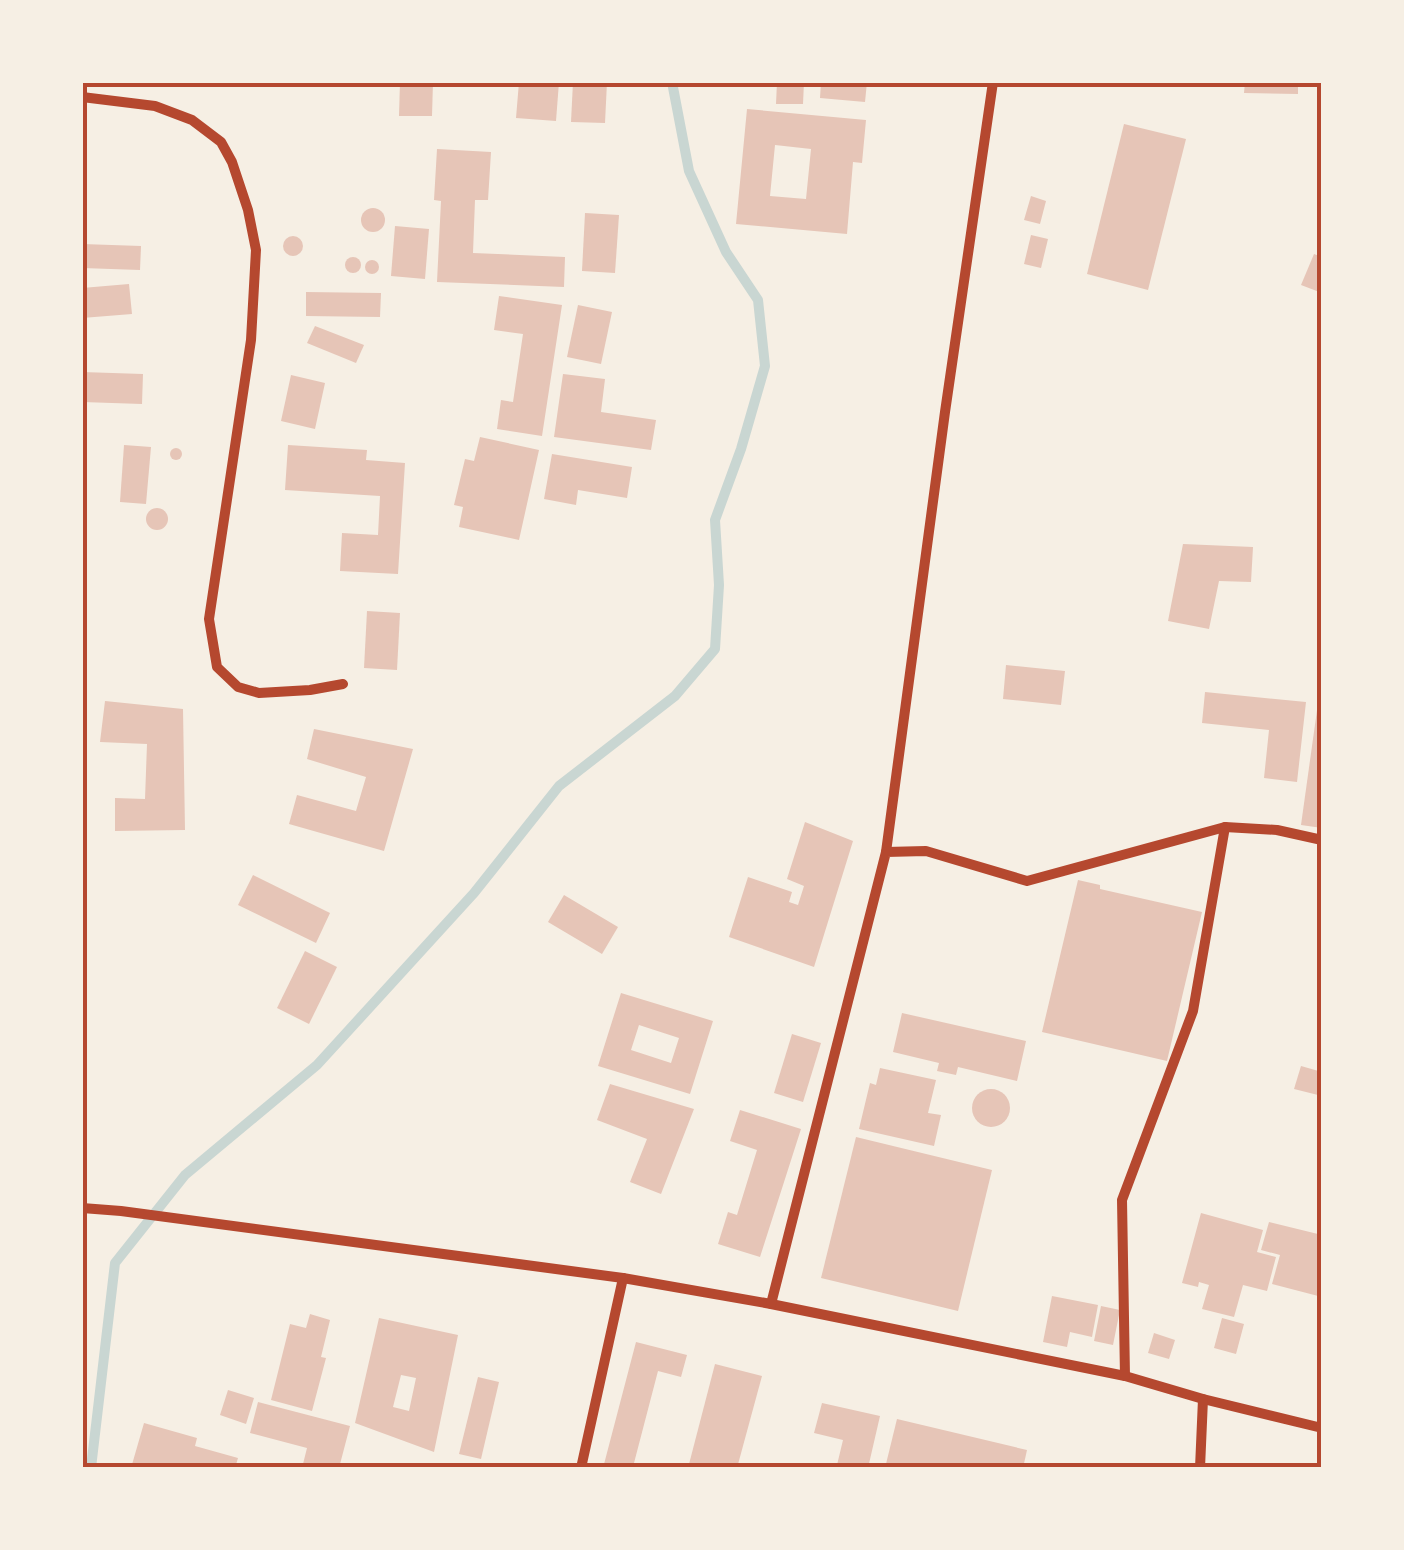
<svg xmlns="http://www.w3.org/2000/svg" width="1404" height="1550" font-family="Raleway,sans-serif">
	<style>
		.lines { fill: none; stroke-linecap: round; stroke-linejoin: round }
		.stream { stroke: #c9d6d2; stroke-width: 10 }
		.building { fill: #e6c5b7; fill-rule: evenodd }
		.minor { stroke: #b5482f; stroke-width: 10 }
		.neatline { fill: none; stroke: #b5482f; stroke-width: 4 }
	</style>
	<rect width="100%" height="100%" fill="#f6efe4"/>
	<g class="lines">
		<path class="stream" d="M91,1468L115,1263L185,1175L317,1065L474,893L559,786L675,696L715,649L719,585L715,520L741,449L765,366L758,300L726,252L689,171L672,82"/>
	</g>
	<g class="building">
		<path d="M400,82H433L432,116H399Z"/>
		<path d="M519,82H559L556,121L516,118Z"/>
		<path d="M573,82H607L605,123L571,122Z"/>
		<path d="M777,82H804L803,104H776Z"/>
		<path d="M821,82H867L865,102L820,98Z"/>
		<path d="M1245,82H1298V94L1244,93Z"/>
		<path d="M747,109L866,120L862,163L853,162L847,234L736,224ZM775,145L811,149L806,199L770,196Z"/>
		<path d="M1124,124L1186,139L1148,290L1087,274Z"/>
		<path d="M437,149L491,152L488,200H475L473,253L565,257L564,287L437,282L441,201L434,200Z"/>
		<path d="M1031,196L1046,201L1040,224L1024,220Z"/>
		<circle cx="373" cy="220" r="12"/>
		<path d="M585,213L619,215L615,273L582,271Z"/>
		<path d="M395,226L429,229L425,279L391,276Z"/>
		<path d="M1031,235L1048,239L1041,268L1024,264Z"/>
		<circle cx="293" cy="246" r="10"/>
		<path d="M82,244L141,246L140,270L82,268Z"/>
		<path d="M1314,254L1322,257V293L1301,285Z"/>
		<circle cx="353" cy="265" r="8"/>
		<circle cx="372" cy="267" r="7"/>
		<path d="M129,284L132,314L82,318V288Z"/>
		<path d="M306,292L381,293L380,317L306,316Z"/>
		<path d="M499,296L562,305L542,436L497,429L501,400L513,402L523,334L494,330Z"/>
		<path d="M578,305L612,312L601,364L567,357Z"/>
		<path d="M315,326L364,345L356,363L307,343Z"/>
		<path d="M82,372L143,374L142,404L82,402Z"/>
		<path d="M563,374L605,379L601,412L656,420L651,450L554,437Z"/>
		<path d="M291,375L325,383L315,429L281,421Z"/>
		<path d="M480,437L539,450L519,540L459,527L463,507L454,505L465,459L474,461Z"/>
		<path d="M124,445L151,447L146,504L120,502Z"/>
		<path d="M288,445L367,450L366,460L405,463L398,574L340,571L342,533L378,535L380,496L285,490Z"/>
		<circle cx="176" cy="454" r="6"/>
		<path d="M552,454L632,467L627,498L578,490L576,505L544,499Z"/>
		<circle cx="157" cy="519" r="11"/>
		<path d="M1183,544L1253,547L1251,582L1219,581L1209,629L1168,621Z"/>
		<path d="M367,611L400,613L397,670L364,668Z"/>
		<path d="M1006,665L1065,671L1061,705L1003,699Z"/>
		<path d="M1205,692L1306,702L1297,782L1264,778L1269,730L1202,723Z"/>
		<path d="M1319,696H1322V828L1301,825Z"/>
		<path d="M105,701L183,709L185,830L115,831V798L145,799L147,744L100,742Z"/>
		<path d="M314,729L413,749L384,851L289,824L297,795L356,811L366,777L307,759Z"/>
		<path d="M805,822L853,841L814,967L729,937L748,877L792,892L789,902L798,905L804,886L787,879Z"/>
		<path d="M253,875L330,913L316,943L238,905Z"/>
		<path d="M1078,880L1100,885V889L1202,912L1167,1061L1042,1032Z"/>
		<path d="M564,895L618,927L602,954L548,922Z"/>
		<path d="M305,951L337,967L309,1024L277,1008Z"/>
		<path d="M621,993L713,1021L690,1094L598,1066ZM639,1025L679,1038L671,1063L631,1050Z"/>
		<path d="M902,1013L1026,1041L1017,1081L958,1067L956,1075L937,1071L939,1063L893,1052Z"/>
		<path d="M792,1034L821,1043L803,1102L774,1093Z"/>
		<path d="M1301,1066L1322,1072V1096L1294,1089Z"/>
		<path d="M880,1068L936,1080L928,1113L941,1115L934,1146L859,1129L870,1083L876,1085Z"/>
		<path d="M610,1084L694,1109L661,1194L630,1182L647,1139L597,1120Z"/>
		<circle cx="991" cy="1108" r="19"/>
		<path d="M740,1110L801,1129L760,1257L718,1244L728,1212L737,1215L757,1150L730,1141Z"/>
		<path d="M856,1137L992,1170L958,1311L821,1278Z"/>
		<path d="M1201,1213L1263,1230L1257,1252L1276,1257L1267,1291L1243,1285L1234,1317L1202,1309L1209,1285L1199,1282L1198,1287L1182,1283Z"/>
		<path d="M1269,1222L1322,1235V1297L1272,1284L1280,1255L1261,1250Z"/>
		<path d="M1052,1296L1098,1305L1092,1337L1070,1332L1067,1347L1043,1342Z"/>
		<path d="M1101,1306L1120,1310L1113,1345L1094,1341Z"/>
		<path d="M310,1314L330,1320L321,1357L326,1358L312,1411L271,1400L290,1324L306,1328Z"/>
		<path d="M379,1318L458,1335L434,1452L355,1423ZM401,1375L416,1378L409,1411L393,1407Z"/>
		<path d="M1222,1318L1244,1324L1236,1354L1214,1348Z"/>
		<path d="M1154,1333L1175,1340L1169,1359L1148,1353Z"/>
		<path d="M636,1342L687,1355L681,1377L658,1371L634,1463L646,1468H603Z"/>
		<path d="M715,1364L762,1376L737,1468H688Z"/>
		<path d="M478,1377L499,1382L481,1459L459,1454Z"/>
		<path d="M228,1390L254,1398L246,1424L220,1415Z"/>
		<path d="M258,1402L350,1426L339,1468H302L307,1448L250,1433Z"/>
		<path d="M822,1403L880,1416L868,1468L837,1465L843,1440L814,1433Z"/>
		<path d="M897,1419L1027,1450L1023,1468H885Z"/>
		<path d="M144,1423L197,1438L195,1446L238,1458L235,1468H131Z"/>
	</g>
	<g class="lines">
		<g class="minor">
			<path d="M82,97L155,106L192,120L221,142L232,162L248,210L256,250L251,340L209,619L217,667L238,687L259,693L310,690L343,684"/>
			<path d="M886,852L945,412L993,82"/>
			<path d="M82,1208L121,1211L623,1278L771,1304L1125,1376L1203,1399L1322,1428"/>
			<path d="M771,1304L886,852L926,851L1027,881L1225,827L1277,830L1322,840"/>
			<path d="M1125,1376L1122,1200L1193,1011L1225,827"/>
			<path d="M581,1468L623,1278"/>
			<path d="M1200,1468L1203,1399"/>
		</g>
	</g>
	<rect width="1404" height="1550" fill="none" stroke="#f6efe4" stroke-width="170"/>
	<rect x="85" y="85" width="1234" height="1380" class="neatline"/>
</svg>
